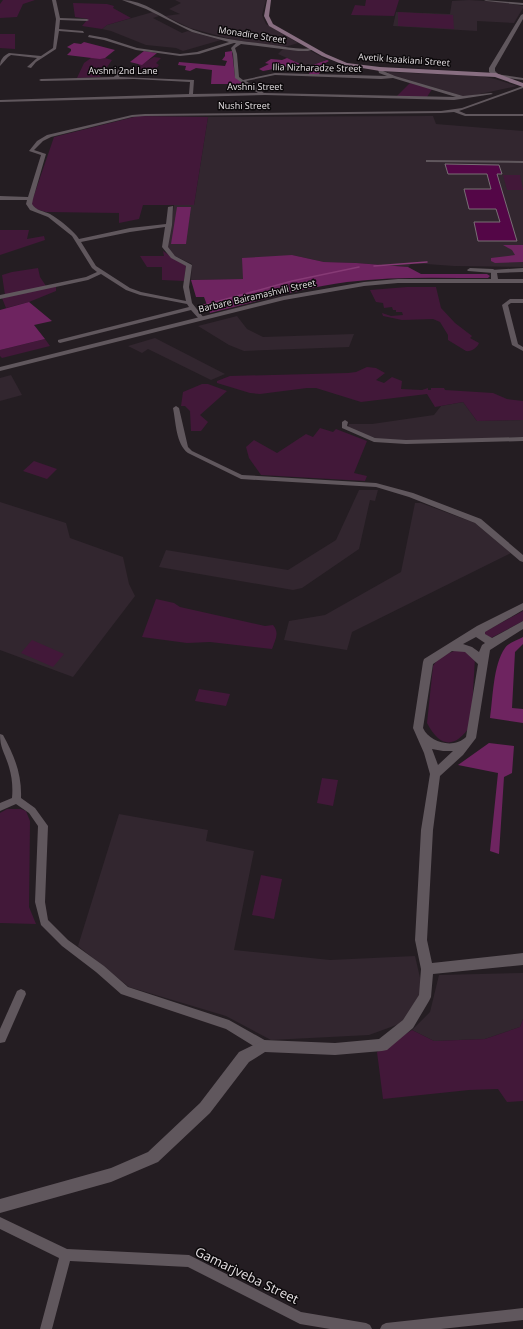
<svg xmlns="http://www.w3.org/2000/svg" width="523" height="1329" font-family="'Open Sans',sans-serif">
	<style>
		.built { fill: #32262f }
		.green { fill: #421839 }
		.forest { fill: #6e2460 }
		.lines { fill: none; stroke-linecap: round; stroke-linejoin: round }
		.stream { stroke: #863a75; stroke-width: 1.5 }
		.building { fill: #540647; stroke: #786f75 }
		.minor { fill: #60575d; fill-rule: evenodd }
		.tertiary { fill: #60575d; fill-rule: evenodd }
		.secondary { fill: #886e81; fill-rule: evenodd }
		.labels { text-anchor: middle; stroke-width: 3; stroke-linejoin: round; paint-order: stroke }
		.far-street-label { font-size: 9px; fill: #e5e0e3; stroke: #0c090b }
		.near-street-label { font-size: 13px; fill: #e5e0e3; stroke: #0c090b }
	</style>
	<rect width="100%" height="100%" fill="#241d22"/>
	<g class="built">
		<path d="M175,0H266L262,15L266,24L298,43L285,47L234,40L190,28L165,16L180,14L169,9L181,3Z"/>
		<path d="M469,0L501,2L523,6V8L514,23L477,21V31L393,26L396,12L450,14L452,1Z"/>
		<path d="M153,12L159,16L153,18L182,33L188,31L221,40L183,51L176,48L146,45L111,31L102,29L107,25Z"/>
		<path d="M283,49L311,51L327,60L307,67L278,54Z"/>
		<path d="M388,72L481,76L495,79L517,86L466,97L388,74Z"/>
		<path d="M433,116L436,124L523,131V267L454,266L412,263L408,267L356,263L324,262L292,255L243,279L191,280L192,264L175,256L167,249L174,205H194L208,117Z"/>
		<path d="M237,316L247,329L263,337L354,334L349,347L244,351L229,345L198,326Z"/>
		<path d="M155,338L225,374L211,380L148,349L142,353L128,346Z"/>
		<path d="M11,375L22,395L0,401V378Z"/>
		<path d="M463,402L477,421L523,420V437L407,441L378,439L348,428L349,424H372L434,415L441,406Z"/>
		<path d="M359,490H378L375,501L370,500L359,549L302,588L293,590L159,567L166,550L288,570L336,540Z"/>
		<path d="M0,502L66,523L70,538L123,557L129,584L135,596L73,677L0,650Z"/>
		<path d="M415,503H421L475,523L511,553L352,632L347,650L284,640L289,621L325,615L401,572Z"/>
		<path d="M119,814L208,830L206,841L254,851L234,950L330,960L415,956L424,995L402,1023L369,1035L271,1040L226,1016L129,987L78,946Z"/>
		<path d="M523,973V1019L520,1027L485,1039L434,1041L412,1030L430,1012L439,975Z"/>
	</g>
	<g class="green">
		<path d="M3,0H35L23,4L17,17L0,18V4Z"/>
		<path d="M366,0H399L394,16L351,15L355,5L365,6Z"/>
		<path d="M73,3L107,4L114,6L113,8L131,18L107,25L102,29L82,26L88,19L75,17Z"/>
		<path d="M398,12L453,15L454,29L398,26Z"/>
		<path d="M0,34H15V49L0,48Z"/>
		<path d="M154,57L161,58L156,63L159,65L155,70L135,69L139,64H142Z"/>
		<path d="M91,58H105L112,60L100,77L77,78L84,63Z"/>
		<path d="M410,83L432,89L427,97L397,96Z"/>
		<path d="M138,116L208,117L194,205H143L139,219L119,223V213L46,212L36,209L31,204L54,137Z"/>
		<path d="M503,175H520L523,190H507Z"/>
		<path d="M0,230H29L27,239L44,236L45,240L0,255Z"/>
		<path d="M163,251L186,266L184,281L162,280V267H147L140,256H164Z"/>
		<path d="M38,268L40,277L46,286L5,295L2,275L12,272Z"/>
		<path d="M56,286V291L29,302L6,308L2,298Z"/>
		<path d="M407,287H436L441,308L455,323L472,336L470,338L479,343C477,348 471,352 466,351L448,340V335L440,322L433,319L402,320L383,316L382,313L391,316L403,315L402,312H396V310H393L392,307L384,308L383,303L376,302L370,290Z"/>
		<path d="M45,339L50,346L2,358L0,356V350Z"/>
		<path d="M367,367L376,368L385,373L376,380L384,383L392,377L402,381L401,389L422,390L428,388V390H431V388H444L445,390L493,393L507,399L523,401V420L477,421L463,402L435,407L427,394L361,402L316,388H307L260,394L250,393L217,383V381L230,376L348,373L356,372Z"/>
		<path d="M202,384H208L227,391L200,415L208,422L201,431H191L190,411L185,406H181L183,392Z"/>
		<path d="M320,428L333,432L336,429L367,441L354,473L367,476L365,481L261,475L249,458L246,447L254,440L277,453L306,434L313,437Z"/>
		<path d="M34,461L57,469L47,479L23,471Z"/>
		<path d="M156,599L174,603L180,607L265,626L273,625C280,633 275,640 272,649L210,642L187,643L142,637Z"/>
		<path d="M523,611V621L491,638L484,634V632Z"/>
		<path d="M32,640L64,654L53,667L21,653Z"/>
		<path d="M459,649L467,650L475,658L471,725C455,749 440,748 427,723L433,666L439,657Z"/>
		<path d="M199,689L230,694L226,706L195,701Z"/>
		<path d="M322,778L338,780L333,806L317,803Z"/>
		<path d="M7,809H21L26,811L30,821L29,907L36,924L0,923V813Z"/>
		<path d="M261,875L282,879L274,919L252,915Z"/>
		<path d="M523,1019V1101L507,1102L498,1089L469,1090L383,1099L377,1052L412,1030L434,1041L485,1039L520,1027Z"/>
	</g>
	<g class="forest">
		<path d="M84,42L115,50L105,58L100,59L67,55L71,51V49L67,47L74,43L81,44Z"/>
		<path d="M144,51L157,53L142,65L130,62Z"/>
		<path d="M232,51L235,77L249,87H236L234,84H211L212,70L196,68L190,71L185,70L186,66L178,65L179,62L225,66L227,61L222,60L225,56V52Z"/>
		<path d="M287,58L307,67L327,60L329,61L314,69L320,71L319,75L309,74L311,70L290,66L263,71L259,69L269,64L265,63L271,59L282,60Z"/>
		<path d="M177,207H191L186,244H171Z"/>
		<path d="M503,245H523V262L495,263L491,261V258L515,255L512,250Z"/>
		<path d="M292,255L324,262L356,263L408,267L421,274H487L490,276L488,278C441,278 394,276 347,282C301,288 255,302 210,313L204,297H196L191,280L243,279L242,258Z"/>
		<path d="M29,302L52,321L34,325L45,339L0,350V310Z"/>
		<path d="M523,637V644L515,652L512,708L523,709V723L490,718C493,698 493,665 505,648C508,643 518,640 523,637Z"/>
		<path d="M489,743L514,746L512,773L504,777L499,854L490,851L498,773L458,765Z"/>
	</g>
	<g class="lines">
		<g class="stream">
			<path d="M374,266L427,262"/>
			<path d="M201,306L292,281L359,267"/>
		</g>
	</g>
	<path class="building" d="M445,164L499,165L502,174H497L517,241H478L474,222H500L496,209H469L464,189H491L487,174H448Z"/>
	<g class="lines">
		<g class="minor">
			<path d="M52,0H56L60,18L87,19L89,20L87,21L60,20L59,29L83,31L84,33L59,31L56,49L36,62L31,68L27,67L37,58L11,55L8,57L0,66C0,60 3,56 9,53L41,56L53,48L56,19Z"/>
			<path d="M122,0C144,0 164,17 184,26C213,39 243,41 273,45C287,47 299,50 313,48L315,49L308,51H298L241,44L235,48L237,54L239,77L243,80L275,73L387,76L379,73L378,69L380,68L383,71L395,76L463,96L491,93L493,94L454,100L265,95L0,102V100L189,94L190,82L134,79L41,81L39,80L41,79L114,77L120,67L122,66L124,67L119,77L194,80L193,94L258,93L235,78L233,54L231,48L236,43H234L199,54L180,56L136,50L104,40L88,37L89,35L106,38L137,48L180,54L197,52L229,42L192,32L146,9ZM275,75L381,79L393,78L456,97L264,93L246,81Z"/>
			<path d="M484,0L523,3V5L486,1Z"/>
			<path d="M496,74L523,78V80L494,76V75Z"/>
			<path d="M523,86V88L459,111L466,114H523V116H465L454,112L441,113L145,116L132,117L51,137L43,141L34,150L46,154L33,199L32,204C36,211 44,211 50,214C59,219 74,231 79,239L130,228L166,224L168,207L173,206L172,225L168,247L175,256L192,265L189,287L192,303L204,318L199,319L191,310L60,343L58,342V340L189,307L187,304L140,295L126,290L101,274L88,280L0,299V295L86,277L97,272L92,268L72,236L48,217L30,210L26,204L27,200H0V196L28,197L41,155L29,151L37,141L47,135L132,115L145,114L441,111L462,108ZM165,227L162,247L171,258L186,266L183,287L186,301L141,292L130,288L96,266L81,242L130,232Z"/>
			<path d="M426,160L523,161V163L428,162H426Z"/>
			<path d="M470,268L493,269L496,271L493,273L468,271L467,270Z"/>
			<path d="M510,299H523V303H511L508,305L518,344L523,347V351L512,345L502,305Z"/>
			<path d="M176,406L179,408L188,447L192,451L242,475L376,483L413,493L481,519L523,555V562L520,561L475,523L409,497L376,487L241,479L188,453C176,444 176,423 173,408Z"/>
			<path d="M345,420L348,422L347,426L375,438L406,440L523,437V441L406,444L374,442L342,428V422Z"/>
			<path d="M0,734L3,735C14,755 22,774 21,798L35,808L48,826L45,902L48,920L68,940L104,966L128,987L229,1020L268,1042L269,1046L268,1050L264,1051L260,1050L226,1029L121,994L96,972L62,946L41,925L35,902L38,826L29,813L16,804L0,811V803L12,798C13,787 12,777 9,767C5,753 0,749 0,734Z"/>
			<path d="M21,989L25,991L26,994L5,1042L0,1043V1029L17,991Z"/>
			<path d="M0,1217L67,1249L189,1255L301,1312L366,1323L370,1325L372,1329H330L300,1324L188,1267L70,1261L52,1329H40L59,1258L0,1229Z"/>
			<path d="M523,1308V1320L441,1329H380L382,1325L386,1323Z"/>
		</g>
		<g class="tertiary">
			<path d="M523,14V19L495,68V71L499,75L494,76L489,72V68L521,15Z"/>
			<path d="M523,268V272L497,273L498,279H523V283H398L364,286L284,300L0,371V367L284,296L364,282L398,279H491V270Z"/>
			<path d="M523,603V610L485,632V634L492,638L523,621V629L490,650L476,738L463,755L440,776L433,830L427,940L432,963L523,953V965L433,974L431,997L429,1001L413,1028L387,1050L382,1051L335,1055L265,1052L249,1062L210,1113L158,1162L111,1182L0,1213V1199L111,1168L148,1152L200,1103L239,1052L264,1040L335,1043L379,1039L403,1020L419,995L421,969L415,940L421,830L430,774L424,753L413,728L423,662L424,659L477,626ZM476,637L485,643L482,645L479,652L472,647L463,644ZM452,651L465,652L478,664L466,737C454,749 430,743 423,728L433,664ZM432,749L443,751H453L438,765Z"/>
		</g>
		<path class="secondary" d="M267,0H271L269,16L273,24L326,54L347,63L380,67L496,73L523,83V87L495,77L380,71L344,65L322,56L269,26L264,16Z"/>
	</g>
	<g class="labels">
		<g class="far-street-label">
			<text transform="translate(252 35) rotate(9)" y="3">Monadire Street</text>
			<text transform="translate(404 60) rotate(4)" y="3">Avetik Isaakiani Street</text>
			<text transform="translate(317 68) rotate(1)" y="3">Ilia Nizharadze Street</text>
			<text x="123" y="74">Avshni 2nd Lane</text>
			<text x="255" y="90">Avshni Street</text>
			<text x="244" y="109">Nushi Street</text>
			<text transform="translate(257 296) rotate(-13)" y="3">Barbare Bairamashvili Street</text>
		</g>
		<g class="near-street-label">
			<text transform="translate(247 1275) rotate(26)" y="5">Gamarjveba Street</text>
		</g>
	</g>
</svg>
